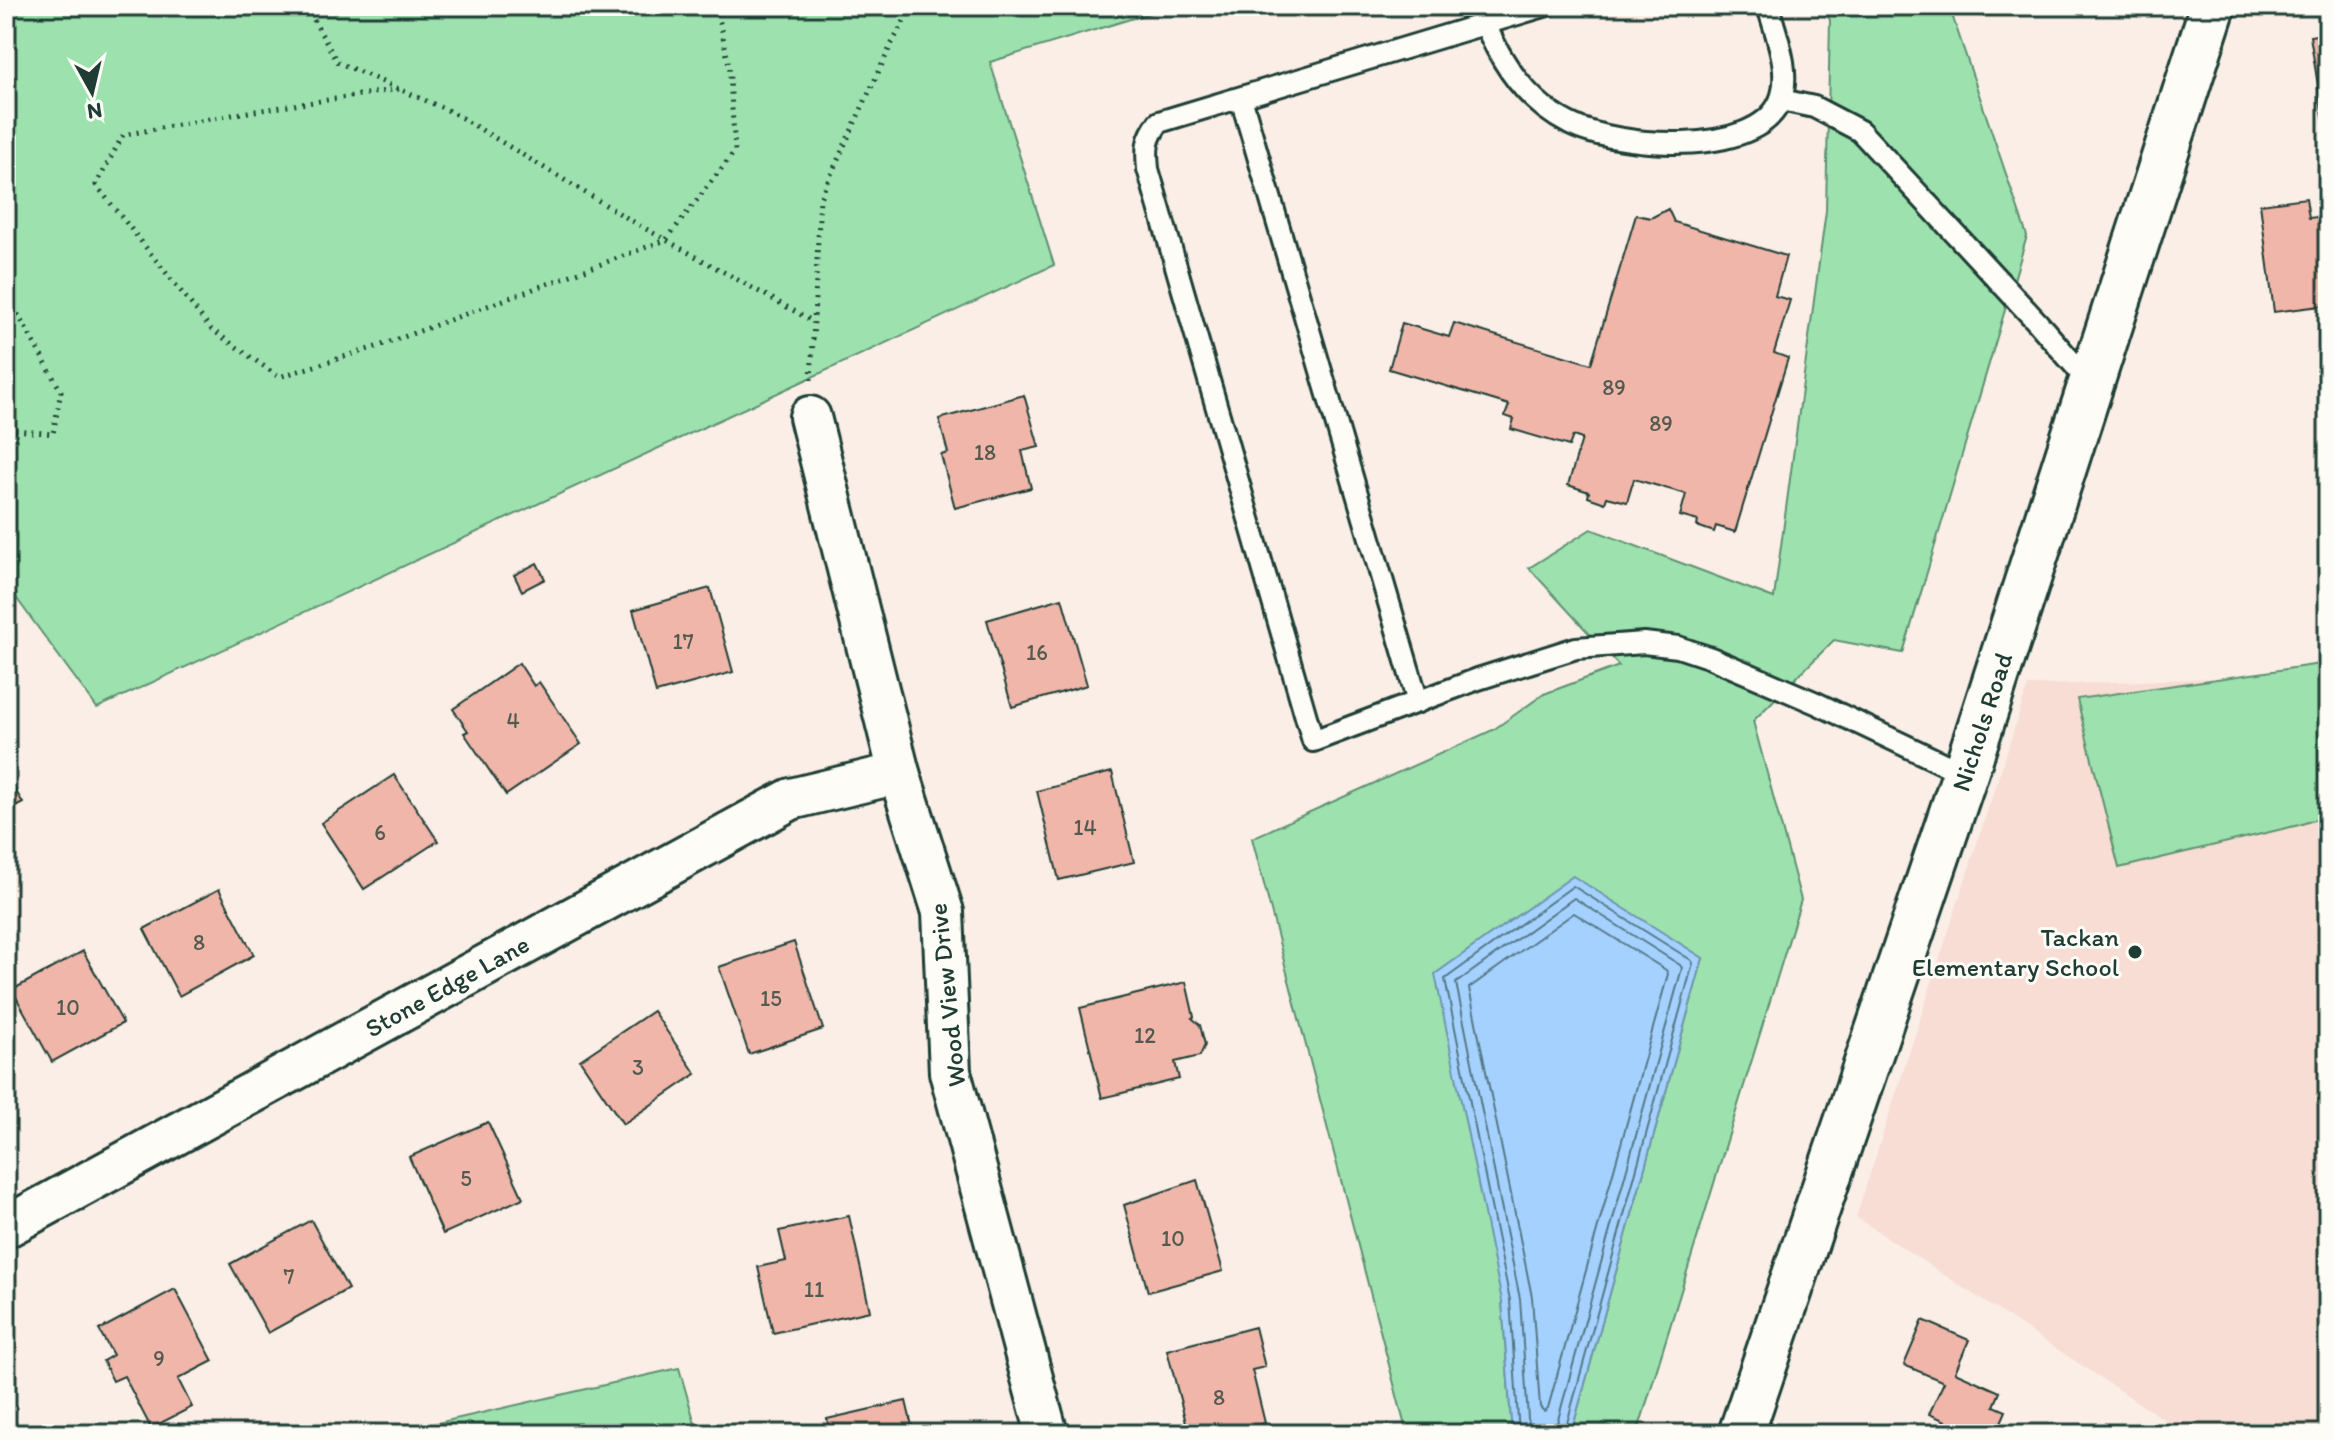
<svg xmlns="http://www.w3.org/2000/svg" width="2334" height="1440" font-family="Itim,sans-serif">
	<style>
		.built { fill: #f7ddd4 }
		.green { fill: #9de2ae; stroke: #5e9071; stroke-width: 2 }
		.water { fill: #a4d1ff; stroke: #6f96ae; stroke-width: 2 }
		.lines { fill: none; stroke-linecap: round; stroke-linejoin: round }
		.shore { stroke: #547885; stroke-width: 2 }
		.building { fill: #f0b6a9; stroke: #1f3d34; stroke-width: 2 }
		.lane-casing { stroke: #1f3d34; stroke-width: 26 }
		.street-casing { stroke: #1f3d34; stroke-width: 46 }
		.secondary-casing { stroke: #1f3d34; stroke-width: 50 }
		.path { stroke: #1f3d34; stroke-width: 5; stroke-dasharray: 2 6; stroke-linecap: butt }
		.lane { stroke: #fdfcf7; stroke-width: 20 }
		.street { stroke: #fdfcf7; stroke-width: 40 }
		.secondary { stroke: #fdfcf7; stroke-width: 44 }
		.poi-dot { fill: #1f3d34; stroke: #fdfcf7; stroke-width: 3 }
		.labels { text-anchor: middle; stroke-width: 6; stroke-linejoin: round; paint-order: stroke }
		.number-label { font-size: 22px; fill: #535b51 }
		.street-label { font-size: 26px; fill: #1f3d34; stroke: #fdfcf7 }
		.poi-label { font-size: 26px; fill: #1f3d34; stroke: #fdfcf7; text-anchor: end }
	</style>
	<rect width="100%" height="100%" fill="#faeee7"/>
	<filter id="ink" filterUnits="userSpaceOnUse"><feTurbulence type="fractalNoise" baseFrequency=".0125" numOctaves="2"/><feDisplacementMap in="SourceGraphic" scale="16" xChannelSelector="R" yChannelSelector="G"/><feConvolveMatrix kernelMatrix="1 2 1 2 8 2 1 2 1" color-interpolation-filters="sRGB"/></filter>
	<g filter="url(#ink)">
		<path class="built" d="M2328,673V1434H2186L1856,1217L2028,686Z"/>
		<g class="green">
			<path d="M6,6H1173L990,62L1054,265L97,708L6,584Z"/>
			<path d="M1820,6H1949L2027,236L1903,653L1834,640L1753,721L1801,900L1637,1434H1571L1703,958L1502,1301L1512,1434H1407L1252,838L1493,730L1544,694L1619,666L1529,568L1591,529L1774,598L1826,211L1830,20Z"/>
			<path d="M2328,663V815L2299,825L2119,868L2077,699Z"/>
			<path d="M679,1368L698,1434H389Z"/>
		</g>
		<path class="water" d="M1573,876L1703,958L1571,1434H1512L1502,1301L1435,974Z"/>
		<g class="lines">
			<g class="shore">
				<path d="M1574,913L1666,970L1668,974L1548,1408L1544,1411L1540,1407L1532,1297L1469,988Z"/>
				<path d="M1519,1434L1510,1300L1445,979L1573,886L1691,960L1693,963L1564,1434"/>
				<path d="M1529,1434L1520,1299L1456,983L1574,898L1680,965L1682,968L1554,1434"/>
			</g>
		</g>
		<g class="building">
			<path d="M2328,33V147L2310,36Z"/>
			<path d="M2306,198L2309,218L2325,216L2328,240V305L2274,312L2260,204Z"/>
			<path d="M1668,209L1674,222L1786,256L1775,296L1790,300L1774,353L1788,358L1735,532L1716,526L1714,532L1697,526L1698,521L1680,516L1686,494L1634,479L1627,502L1607,497L1605,503L1588,497L1589,492L1568,485L1582,439L1573,436L1569,446L1511,429L1514,419L1505,416L1509,405L1389,369L1402,323L1449,337L1454,323L1591,364L1636,215L1651,218Z"/>
			<path d="M1024,395L1039,447L1022,451L1031,488L955,508L941,455L948,453L939,419Z"/>
			<path d="M537,563L545,579L522,591L514,575Z"/>
			<path d="M710,588L733,672L656,693L633,610Z"/>
			<path d="M1062,598L1087,685L1012,707L987,620Z"/>
			<path d="M519,663L534,686L539,682L581,744L506,795L464,733L468,731L453,709Z"/>
			<path d="M1112,772L1134,862L1059,880L1037,791Z"/>
			<path d="M394,775L438,841L364,889L321,823Z"/>
			<path d="M10,781L23,803L6,812V784Z"/>
			<path d="M219,889L254,955L179,996L144,929Z"/>
			<path d="M794,942L823,1029L749,1054L719,967Z"/>
			<path d="M83,951L123,1023L52,1062L12,990Z"/>
			<path d="M1186,982L1194,1017L1192,1018L1200,1025L1205,1045L1200,1056L1175,1062L1179,1079L1102,1098L1080,1008Z"/>
			<path d="M653,1011L696,1074L623,1124L580,1060Z"/>
			<path d="M488,1122L523,1198L443,1234L409,1157Z"/>
			<path d="M1197,1180L1223,1271L1148,1292L1124,1205Z"/>
			<path d="M849,1216L870,1311L773,1333L758,1267L786,1261L779,1231Z"/>
			<path d="M311,1220L348,1289L268,1333L230,1264Z"/>
			<path d="M175,1289L213,1361L178,1379L192,1407L151,1428L124,1376L113,1381L103,1361L113,1355L99,1330Z"/>
			<path d="M1923,1320L1969,1340L1955,1372L2000,1392L1994,1406L2006,1411L1996,1434H1941L1946,1421L1929,1414L1944,1382L1904,1365Z"/>
			<path d="M1255,1327L1265,1367L1252,1370L1265,1423L1226,1434H1189L1167,1350Z"/>
			<path d="M906,1401L914,1434H830L827,1419Z"/>
		</g>
		<g class="lines">
			<g class="lane-casing">
				<g id="lane">
					<path d="M1544,6L1159,122C1146,139 1146,148 1148,169L1313,741L1478,679L1576,648L1644,643L1678,647L1711,658L1816,703L1965,774"/>
					<path d="M1485,23C1502,65 1528,103 1570,124C1615,147 1756,159 1780,101C1792,73 1776,35 1768,6"/>
					<path d="M1241,98L1418,702"/>
					<path d="M1781,100L1814,107L1860,131L2038,323L2091,384"/>
				</g>
			</g>
			<g class="street-casing">
				<g id="street">
					<path d="M810,417L899,773L943,912L950,1072L1047,1434"/>
					<path d="M6,1227L791,799L899,773"/>
				</g>
			</g>
			<g class="secondary-casing">
				<path id="secondary" d="M1741,1434L1965,774L2213,6"/>
			</g>
			<g class="path">
				<path d="M306,6L337,62L452,112L637,224L814,322"/>
				<path d="M399,89L242,113L123,135L96,185L211,329L279,377L379,346L666,240L735,151L729,65L717,9L718,6"/>
				<path d="M6,293L61,391L53,434L6,429"/>
				<path d="M811,380L820,198L891,45L912,6"/>
			</g>
			<use href="#lane" class="lane"/>
			<use href="#street" class="street"/>
			<use href="#secondary" class="secondary"/>
		</g>
	</g>
	<circle class="poi-dot" cx="2135" cy="952" r="8"/>
	<g class="labels">
		<g class="number-label">
			<text x="1614" y="395">89</text>
			<text x="1661" y="431">89</text>
			<text x="985" y="460">18</text>
			<text x="683" y="649">17</text>
			<text x="1037" y="660">16</text>
			<text x="513" y="728">4</text>
			<text x="1085" y="835">14</text>
			<text x="380" y="840">6</text>
			<text x="199" y="950">8</text>
			<text x="771" y="1006">15</text>
			<text x="68" y="1015">10</text>
			<text x="1145" y="1043">12</text>
			<text x="638" y="1075">3</text>
			<text x="466" y="1186">5</text>
			<text x="1173" y="1246">10</text>
			<text x="289" y="1284">7</text>
			<text x="814" y="1297">11</text>
			<text x="159" y="1366">9</text>
			<text x="1219" y="1405">8</text>
		</g>
		<g class="street-label">
			<text transform="translate(1982 722) rotate(-72)" y="9">Nichols Road</text>
			<text transform="translate(447 986) rotate(-29)" y="9">Stone Edge Lane</text>
			<text transform="translate(947 995) rotate(-96)" y="9">Wood View Drive</text>
		</g>
		<g class="poi-label">
			<text x="2119" y="946">Tackan<tspan x="2119" dy="30">Elementary School</tspan></text>
		</g>
	</g>
	<rect width="2334" height="1440" fill="none" stroke="#fdfcf7" stroke-width="32"/>
	<rect x="16" y="16" width="2302" height="1408" fill="none" stroke="#1f3d34" stroke-width="3" filter="url(#ink)"/>
	<g transform="translate(92 92) rotate(172)" stroke="#fdfcf7" stroke-width="6" paint-order="stroke">
	<path d="M0-6L14 30L0 20L-14 30Z" fill="#1f3d34"/>
	<text y="-12" font-size="22" font-weight="bold" text-anchor="middle" fill="#1f3d34">N</text>
	</g>
</svg>
